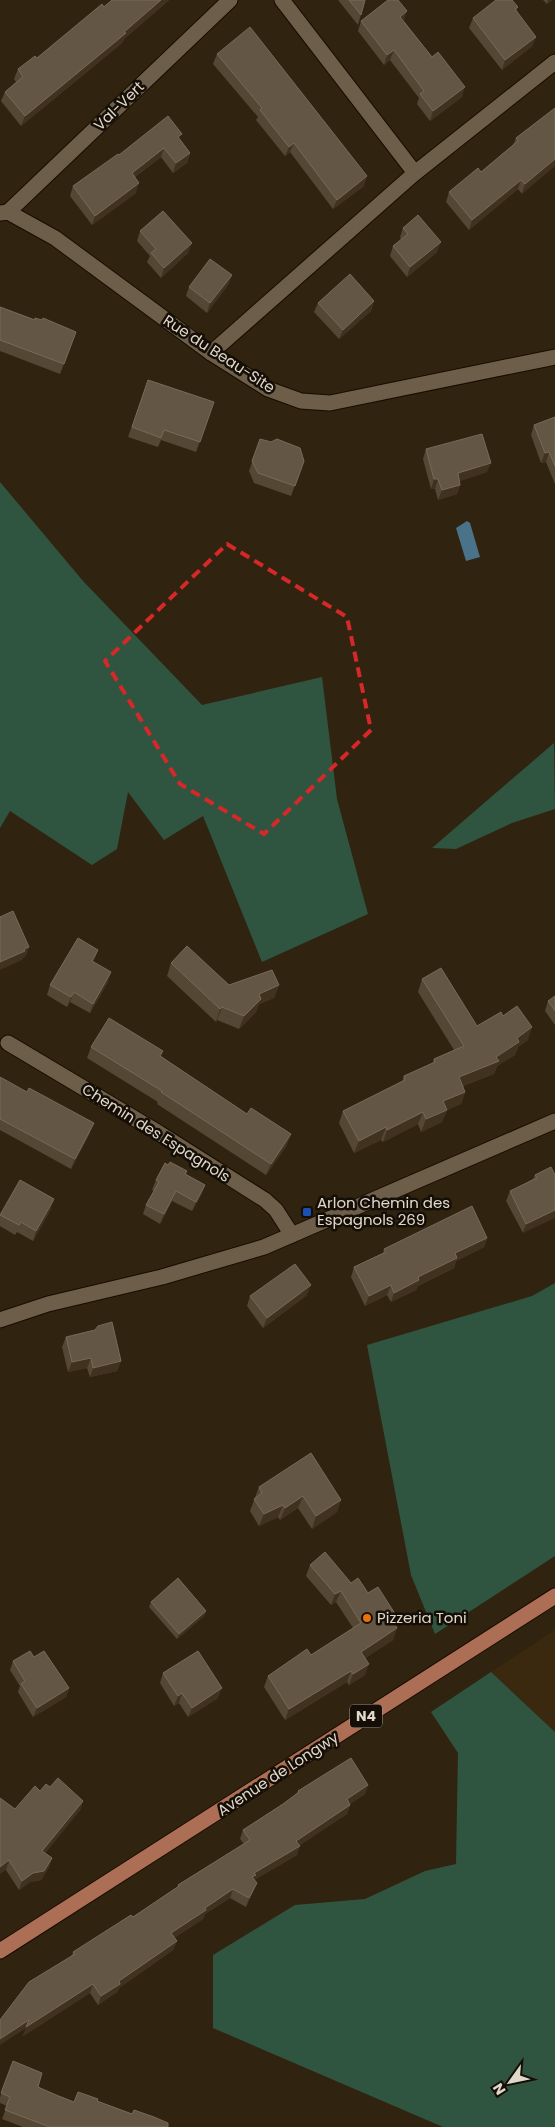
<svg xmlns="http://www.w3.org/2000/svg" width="555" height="2127" font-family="Poppins,sans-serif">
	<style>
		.built { fill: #3a290e }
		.green { fill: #2f5540 }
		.water { fill: #4a738a }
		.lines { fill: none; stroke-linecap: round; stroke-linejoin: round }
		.minor-casing { stroke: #180c00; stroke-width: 17 }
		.major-casing { stroke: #180c00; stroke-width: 17 }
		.minor { stroke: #6d5e49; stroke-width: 15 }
		.major { stroke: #ad6e56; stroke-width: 15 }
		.wall { fill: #544733 }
		.shaded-wall { fill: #40321e }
		.building { fill: #645644; stroke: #776a59 }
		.marked { fill: none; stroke: #d62828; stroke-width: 4; stroke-dasharray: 10 6; stroke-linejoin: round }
		.transit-dot { fill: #1a4fb4; stroke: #140e06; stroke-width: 2 }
		.food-dot { fill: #e8710a; stroke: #140e06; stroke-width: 2 }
		.labels { text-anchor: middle; stroke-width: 5; stroke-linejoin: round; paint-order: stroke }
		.shield { fill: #140e06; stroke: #a39b90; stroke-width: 1 }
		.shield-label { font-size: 14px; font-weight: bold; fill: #e0d7cb }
		.street-label { font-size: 15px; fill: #e0d7cb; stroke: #140e06 }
		.poi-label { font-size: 15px; fill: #e0d7cb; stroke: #140e06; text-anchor: start }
	</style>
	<rect width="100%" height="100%" fill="#302410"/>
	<path class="built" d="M555,1630V1732L491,1672Z"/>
	<g class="green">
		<path d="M0,482L83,581L202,705L322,677L337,799L368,914L262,962L203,816L164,840L128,792L117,849L92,865L10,811L0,828Z"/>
		<path d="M554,743L555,809L512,823L456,849L432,848Z"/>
		<path d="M555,1283V1556L435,1634L411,1575L367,1345L532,1296Z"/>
		<path d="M491,1672L555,1732V2127H443L213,2028V1955L295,1905L365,1899L425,1871L456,1864L458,1753L431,1712Z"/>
	</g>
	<path class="water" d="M467,521L470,523L480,557L466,561L456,528Z"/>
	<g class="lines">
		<g class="minor-casing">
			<g id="minor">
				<path d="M282,0L415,173"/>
				<path d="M8,212L230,0"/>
				<path d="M0,213L8,212L55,238L211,353L268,389L301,401L330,403L555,357"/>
				<path d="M211,353L415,173L555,62"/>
				<path d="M8,1043L159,1133L265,1200L276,1210L292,1235"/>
				<path d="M0,1320L48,1304L162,1277L264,1247L555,1121"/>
			</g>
		</g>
		<g class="major-casing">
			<path id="major" d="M0,1951L555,1596"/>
		</g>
		<use href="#minor" class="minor"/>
		<use href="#major" class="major"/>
	</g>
	<g class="wall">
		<path d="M112,0H169L124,39L122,43L21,126L1,101L5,92L16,82L14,79L18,69L37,58Z"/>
		<path d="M338,0H365L358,25Z"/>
		<path d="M543,0H552L547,4Z"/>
		<path d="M518,7L516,11L536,37L532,46L502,70L469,28L473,18Z"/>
		<path d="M361,21H404L462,97L430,121L417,104L419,98L390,60L384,65L358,31Z"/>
		<path d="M217,54L364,186L333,209L290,152L285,156L256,120L258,117L213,64Z"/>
		<path d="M555,108L522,194L518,189L469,230L446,202L449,192L481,172L513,145L516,138Z"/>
		<path d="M180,139L190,153L187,163L173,173L161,157L135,177L136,193L92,225L70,196L73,186L119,155Z"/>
		<path d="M403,228L437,252L407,277L390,256L393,246L401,240L400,237Z"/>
		<path d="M140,231L188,253L161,278L147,262L150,256L137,241Z"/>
		<path d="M232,275L228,285L207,313L186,296L189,287Z"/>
		<path d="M374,301L371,311L339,339L314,312L318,303Z"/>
		<path d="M0,307L35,320L76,332L60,374L0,351Z"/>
		<path d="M148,380L214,402L196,452L161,440L158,447L128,437Z"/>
		<path d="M555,417V484L546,462L541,463L531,435L534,425Z"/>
		<path d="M260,439L304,461L291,496L254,483L249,471Z"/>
		<path d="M426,449L487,472L459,481L460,485L457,494L438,500L435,489H431L423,459Z"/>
		<path d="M98,950L93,962L108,982L90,1013L70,1002L67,1007L47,995L50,985Z"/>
		<path d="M171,963L229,985H279L274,998L259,1004L256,1012L239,1029L217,1020L216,1022L167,976Z"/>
		<path d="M422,979L477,1026L503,1016L528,1040L518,1047L515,1055L497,1066L494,1074L463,1086L465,1092L461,1104L447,1110L442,1122L421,1132L418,1124L383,1142L381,1140L354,1153L339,1123L343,1111L402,1081L404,1076L432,1064L434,1059L454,1050L418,992Z"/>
		<path d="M555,996V1025L545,1011L548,1001Z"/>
		<path d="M91,1047L161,1056L287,1145L266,1175L157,1104L158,1102L87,1058Z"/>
		<path d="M0,1077L90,1133L71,1169L0,1130Z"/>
		<path d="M168,1165L187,1171L186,1174L205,1185L201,1195L192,1211L172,1201L160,1224L143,1214L146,1205L154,1191L152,1190L156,1180Z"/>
		<path d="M551,1167L523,1233L506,1201L510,1191L533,1179L535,1175Z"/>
		<path d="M20,1180L51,1209L33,1241L17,1232L15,1235L0,1226V1216Z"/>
		<path d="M487,1238L484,1247L456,1261L454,1268L418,1286L416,1290L391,1302L387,1295L365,1306L351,1277L354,1267L383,1253L384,1249Z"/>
		<path d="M307,1295L263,1328L247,1306L250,1296Z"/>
		<path d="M66,1337L121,1361L117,1371L90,1377L87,1368L68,1372L62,1347Z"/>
		<path d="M259,1487L341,1500L337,1512L312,1529L298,1508L280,1520L278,1517L259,1526L250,1511Z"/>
		<path d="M310,1565L351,1583L368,1593L399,1620L393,1640L365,1658V1675L349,1685L347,1682L285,1720L264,1687L268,1676L311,1655L353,1628L336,1602L331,1605L306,1576Z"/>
		<path d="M151,1602L206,1611L204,1616L177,1639L149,1607Z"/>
		<path d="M13,1661L69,1688L66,1697L33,1717L18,1692L20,1686L10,1670Z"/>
		<path d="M163,1673L218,1698L188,1717L179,1703L174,1706L160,1683Z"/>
		<path d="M368,1785L365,1794L350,1804V1805L347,1814L299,1845L297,1855L254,1880L253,1892L246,1907L230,1898L205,1914L203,1919L174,1938L177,1941L173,1950L119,1988L117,1992L98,2005L90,1993L23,2036L26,2028L71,1957L73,1952L133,1917L177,1888L178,1885L244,1844L240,1839L243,1830L283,1804L297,1794L298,1791Z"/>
		<path d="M50,1787L83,1801L80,1810L45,1853L52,1858L49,1867L41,1880L30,1882L19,1890L6,1870L15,1809L40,1791Z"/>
		<path d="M13,2061L38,2087L74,2102L97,2101L168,2127H23L2,2119L7,2106L0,2103V2097Z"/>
	</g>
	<g class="shaded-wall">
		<path d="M161,0H169L124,39L122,43L21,126L25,116Z"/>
		<path d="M548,0H552L547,4Z"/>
		<path d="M407,11L404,21L400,17Z"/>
		<path d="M536,37L532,46L502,70L505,60Z"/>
		<path d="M394,50L390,60L384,65L387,55Z"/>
		<path d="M465,87L462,97L430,121L433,111Z"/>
		<path d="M294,143L290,152L285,156L289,147Z"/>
		<path d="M164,148L161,157L128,182L132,173Z"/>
		<path d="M190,153L187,163L173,173L176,163Z"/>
		<path d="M555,159V166L522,194L525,184Z"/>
		<path d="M367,176L364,186L333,209L337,200Z"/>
		<path d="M521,180L518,189L469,230L472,220Z"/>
		<path d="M139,183L136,193L92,225L95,216Z"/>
		<path d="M441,242L437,252L407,277L410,267Z"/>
		<path d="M192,243L188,253L161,278L164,268Z"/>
		<path d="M232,275L228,285L207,313L210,303Z"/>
		<path d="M374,301L371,311L339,339L343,330Z"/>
		<path d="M549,452L546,462L541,463L545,453Z"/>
		<path d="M491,463L487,472L454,483L458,473Z"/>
		<path d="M434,479H438L435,489H431Z"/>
		<path d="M460,485L457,494L438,500L442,490Z"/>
		<path d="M29,947L26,956L23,958L22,960L0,970V962Z"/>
		<path d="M98,950L95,959L88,971L92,961Z"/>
		<path d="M111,972L108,982L90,1013L93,1004Z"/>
		<path d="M279,985L274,998L259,1004L256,1012L239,1029L244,1016L259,994Z"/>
		<path d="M74,992L70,1002L67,1007L71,997Z"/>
		<path d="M222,1007L217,1020L216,1022L220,1009Z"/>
		<path d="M532,1027L528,1040L518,1047L515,1055L497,1066L494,1074L454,1089L459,1077L496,1057L517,1038Z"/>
		<path d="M465,1092L461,1104L447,1110L442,1122L421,1132L426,1119L443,1101Z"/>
		<path d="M423,1112L418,1124L383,1142L387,1130Z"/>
		<path d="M94,1123L90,1133L71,1169L75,1159Z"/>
		<path d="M386,1127L381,1140L354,1153L359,1141Z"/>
		<path d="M291,1134L287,1145L266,1175L271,1164Z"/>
		<path d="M205,1185L201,1195L192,1211L196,1202Z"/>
		<path d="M176,1191L172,1201L160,1224L164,1214Z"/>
		<path d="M54,1199L51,1209L33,1241L36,1231Z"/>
		<path d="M555,1210V1218L523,1233L526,1224Z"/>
		<path d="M487,1238L484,1247L456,1261L454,1268L418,1286L416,1290L391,1302L394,1293L455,1253Z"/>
		<path d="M311,1285L307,1295L263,1328L267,1318Z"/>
		<path d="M391,1285L387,1295L365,1306L369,1296Z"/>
		<path d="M91,1358L87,1368L68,1372L72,1362Z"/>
		<path d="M121,1361L117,1371L90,1377L93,1368Z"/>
		<path d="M303,1496L298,1508L280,1520L285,1508Z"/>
		<path d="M341,1500L337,1512L312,1529L316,1516Z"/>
		<path d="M283,1505L278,1517L259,1526L264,1514Z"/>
		<path d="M341,1591L336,1602L331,1605L335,1594Z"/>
		<path d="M206,1611L204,1616L177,1639L179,1634Z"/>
		<path d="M399,1620L395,1630L397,1628L393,1640L357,1663L361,1652L394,1623Z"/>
		<path d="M369,1664L365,1675L349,1685L353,1674Z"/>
		<path d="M351,1671L347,1682L285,1720L289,1709Z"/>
		<path d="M69,1688L66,1697L33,1717L37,1708Z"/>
		<path d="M222,1688L218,1698L188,1717L192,1708Z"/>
		<path d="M182,1693L179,1703L174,1706L178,1696Z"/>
		<path d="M368,1785L365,1794L344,1808L347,1799Z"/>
		<path d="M83,1801L80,1810L39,1861L42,1851Z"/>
		<path d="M350,1805L347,1814L293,1850L296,1841Z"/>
		<path d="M300,1846L297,1855L254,1880L249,1886L254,1873Z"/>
		<path d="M52,1858L49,1867L41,1880L30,1882L19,1890L22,1881Z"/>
		<path d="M9,1860L6,1870L0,1874V1867Z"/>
		<path d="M257,1883L253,1892L246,1907L249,1898Z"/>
		<path d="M233,1889L230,1898L205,1914L203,1919L168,1942L171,1933L205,1908Z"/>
		<path d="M177,1941L173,1950L119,1988L117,1992L98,2005L101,1996L119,1981Z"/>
		<path d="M93,1984L90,1993L23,2036L26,2028L0,2045V2039L29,2020Z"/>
	</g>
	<g class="building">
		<path d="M112,0H161L124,32L126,33L25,116L5,92L23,77L18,69L35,56L37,58L102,4L104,7Z"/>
		<path d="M349,0H365L361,15Z"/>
		<path d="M388,0H398L407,11L400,17L432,57L438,52L465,87L433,111L420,94L424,91L394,50L387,55L361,21Z"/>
		<path d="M496,0H512L518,7L515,9L536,37L505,60L473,18Z"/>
		<path d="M250,27L367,176L337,200L294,143L289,147L260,110L262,108L217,54Z"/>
		<path d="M555,108V159L525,184L521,180L472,220L449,192L478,168L481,172L518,141L516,138Z"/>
		<path d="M168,116L182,134L178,137L190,153L176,163L164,148L132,173L139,183L95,216L73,186L118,154L119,155Z"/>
		<path d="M163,211L192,243L164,268L151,253L156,249L140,231Z"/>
		<path d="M418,215L441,242L410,267L393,246L408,234L403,228Z"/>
		<path d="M210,259L232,275L210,303L189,287Z"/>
		<path d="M350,274L374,301L343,330L318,303Z"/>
		<path d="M0,307L35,320V318L42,320L43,318L76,332L64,364L0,340Z"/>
		<path d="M148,380L214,402L200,442L164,430L161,438L132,427Z"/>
		<path d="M555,417V466L549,452L545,453L534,425Z"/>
		<path d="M482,434L491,463L458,473L460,485L442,490L438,479H434L426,449Z"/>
		<path d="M260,439L271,442L277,439L300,448L304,461L295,486L258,473L252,461Z"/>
		<path d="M13,911L29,947L24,949L25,951L0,962V917Z"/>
		<path d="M78,938L98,950L92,961L111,972L93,1004L74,992L71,997L50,985Z"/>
		<path d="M187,946L229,985L272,970L279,985L259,994L261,999L244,1016L222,1007L220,1009L171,963Z"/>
		<path d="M441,968L477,1026L501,1012L503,1016L517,1006L532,1027L517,1038L519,1042L496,1057L499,1061L459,1077L465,1092L443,1101L447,1110L426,1119L423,1112L387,1130L386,1127L359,1141L343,1111L405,1080L404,1076L435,1062L434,1059L464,1046L422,979Z"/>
		<path d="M555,996V1011L548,1001Z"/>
		<path d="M109,1018L163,1051L160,1056L247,1114L251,1108L291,1134L271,1164L161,1092L162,1091L91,1047Z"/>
		<path d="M0,1077L27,1092L29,1088L94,1123L75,1159L0,1119Z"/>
		<path d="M170,1162L187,1171L185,1174L205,1185L196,1202L176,1191L164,1214L146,1205L159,1182L156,1180L165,1163L168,1165Z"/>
		<path d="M551,1167L555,1175V1210L526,1224L510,1191L537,1178L535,1175Z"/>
		<path d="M20,1180L54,1199L36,1231L21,1222L19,1225L0,1215Z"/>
		<path d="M472,1206L487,1238L455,1253L457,1258L418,1277L419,1280L394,1293L391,1285L369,1296L354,1267L386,1252L384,1249Z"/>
		<path d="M295,1264L311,1285L267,1318L250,1296Z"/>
		<path d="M112,1322L121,1361L93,1368L91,1358L72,1362L66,1337L95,1330L98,1326Z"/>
		<path d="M311,1453L341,1500L316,1516L303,1496L285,1508L283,1505L264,1514L254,1499L262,1493L259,1487Z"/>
		<path d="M325,1552L351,1583L358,1578L368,1593L378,1587L399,1620L394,1623L397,1628L361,1652L369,1664L353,1674L351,1671L289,1709L268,1676L307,1649L311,1655L361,1623L341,1591L335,1594L310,1565Z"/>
		<path d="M178,1578L206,1611L179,1634L151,1602Z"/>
		<path d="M30,1651L34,1657L44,1651L69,1688L37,1708L21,1684L25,1681L13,1661Z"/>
		<path d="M198,1651L222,1688L192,1708L182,1693L178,1696L163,1673Z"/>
		<path d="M351,1758L368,1785L347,1799L350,1805L296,1841L300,1846L254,1873L256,1875L252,1877L257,1883L249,1898L233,1889L205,1908L206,1910L171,1933L177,1941L119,1981L120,1984L101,1996L93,1984L26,2027L29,2020L0,2039V2020L29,1982L75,1954L73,1952L131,1915L133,1917L179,1886L178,1885L250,1840L243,1830L283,1804L299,1792L298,1791Z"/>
		<path d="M58,1778L83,1801L42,1851L52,1858L44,1871L33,1873L22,1881L9,1860L0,1867V1798L15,1809L35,1786L40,1791L46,1784L50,1787Z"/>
		<path d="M13,2061L42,2073L38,2087L56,2095L74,2102L78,2092L98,2099L97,2101L132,2114L134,2110L154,2117L168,2123V2127H50L5,2110L10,2097L1,2093Z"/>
	</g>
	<path class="marked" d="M227,544L347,617L371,730L264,834L180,784L105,661Z"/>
	<rect class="transit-dot" x="302" y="1207" width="10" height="10" rx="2.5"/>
	<circle class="food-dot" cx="367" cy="1618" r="5"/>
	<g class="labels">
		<rect class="shield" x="350" y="1704.5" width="32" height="23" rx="4"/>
		<g class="shield-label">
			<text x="366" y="1721">N4</text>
		</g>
		<g class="street-label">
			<text transform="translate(119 106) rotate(-44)" y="5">Val-Vert</text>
			<text transform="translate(219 354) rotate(33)" y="5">Rue du Beau-Site</text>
			<text transform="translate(156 1133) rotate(32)" y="5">Chemin des Espagnols</text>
			<text transform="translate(278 1774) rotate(-33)" y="5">Avenue de Longwy</text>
		</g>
		<g class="poi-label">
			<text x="317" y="1208">Arlon Chemin des<tspan x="317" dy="17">Espagnols 269</tspan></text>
			<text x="377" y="1623">Pizzeria Toni</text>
		</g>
	</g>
	<g transform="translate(510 2082) rotate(237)" stroke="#140e06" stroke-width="4" paint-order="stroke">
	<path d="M0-4L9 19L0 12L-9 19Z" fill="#e0d7cb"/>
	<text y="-8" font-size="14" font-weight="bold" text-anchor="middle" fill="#e0d7cb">N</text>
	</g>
</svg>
